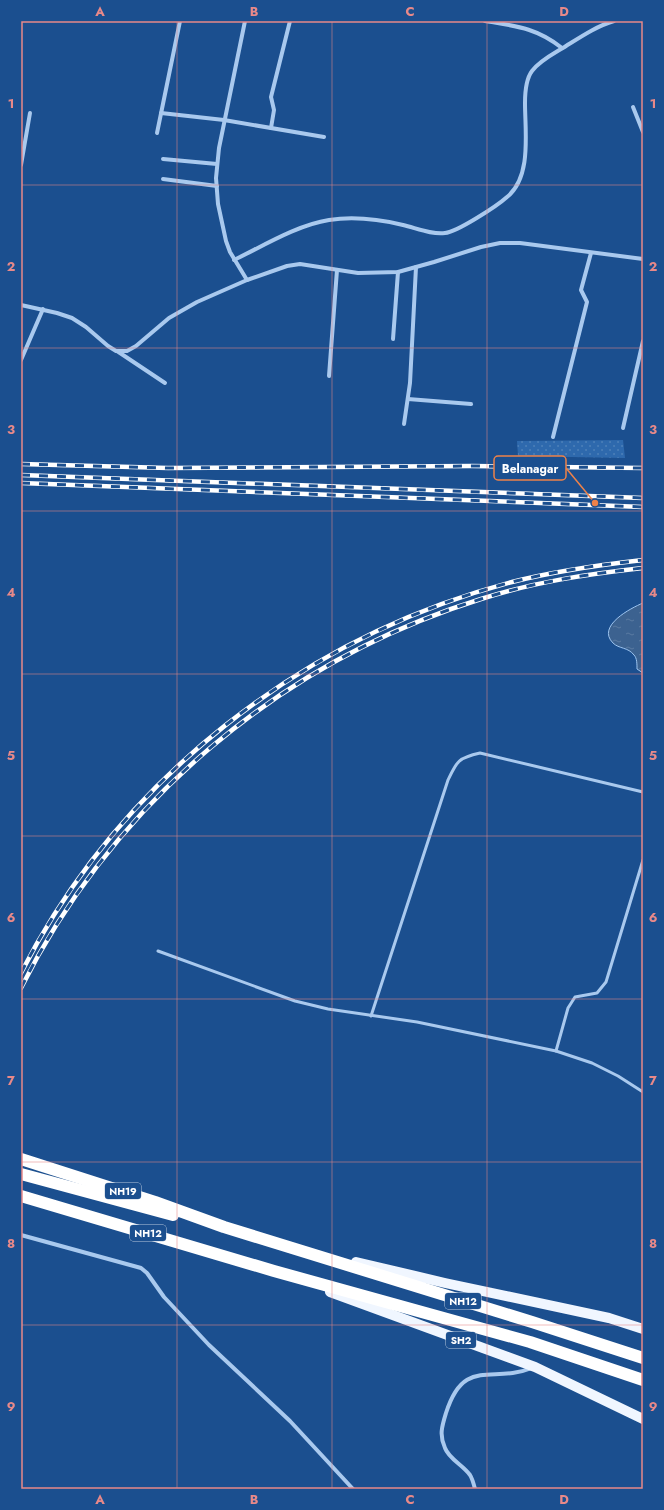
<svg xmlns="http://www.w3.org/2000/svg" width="664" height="1510" font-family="Jost,sans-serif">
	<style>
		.grass { fill: url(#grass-dots) }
		.water { fill: url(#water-ripples); stroke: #9cc4f0 }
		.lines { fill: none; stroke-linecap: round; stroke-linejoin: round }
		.lane { stroke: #a9c9ee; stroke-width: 3 }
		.street { stroke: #a9c9ee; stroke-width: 4 }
		.primary { stroke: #f0f6ff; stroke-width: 10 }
		.highway { stroke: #fff; stroke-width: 12 }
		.rail-casing { stroke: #fff; stroke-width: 4.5 }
		.rail { stroke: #1b4f8f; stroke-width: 3; stroke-dasharray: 9; stroke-linecap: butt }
		.grid { fill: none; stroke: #e88989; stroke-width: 1; stroke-opacity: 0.55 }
		.labels { text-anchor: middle; stroke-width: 3; stroke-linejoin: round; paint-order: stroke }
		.shield { fill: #1b4f8f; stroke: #bbcadd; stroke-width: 1 }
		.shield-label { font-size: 10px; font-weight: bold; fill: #fff }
		.leader { fill: none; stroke: #ee8249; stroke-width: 1.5 }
		.callout-dot { fill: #ee8249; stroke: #1b4f8f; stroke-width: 1.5 }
		.callout { fill: #1b4f8f; stroke: #ee8249; stroke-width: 1.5 }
		.callout-label { font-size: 12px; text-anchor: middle; font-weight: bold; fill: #fff }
		.neatline { fill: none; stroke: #e88989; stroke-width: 1.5 }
		.grid-label { font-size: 13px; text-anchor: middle; font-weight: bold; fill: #e88989 }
	</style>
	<defs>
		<pattern id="grass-dots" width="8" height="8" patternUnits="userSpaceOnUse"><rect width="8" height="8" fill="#2e69ad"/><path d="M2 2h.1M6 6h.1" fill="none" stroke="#4d80b9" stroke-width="1.8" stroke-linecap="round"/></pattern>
		<pattern id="water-ripples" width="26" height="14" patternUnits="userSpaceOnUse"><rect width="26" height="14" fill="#3c6290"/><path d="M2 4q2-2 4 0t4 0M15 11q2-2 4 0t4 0" fill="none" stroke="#597aa1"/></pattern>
	</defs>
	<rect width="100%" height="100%" fill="#1b4f8f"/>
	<path class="grass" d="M623,440L625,458L518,456L517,441Z"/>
	<path class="water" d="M643,603V673L637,669C637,664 637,658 634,655C628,647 619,649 613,643C596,626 631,608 643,603Z"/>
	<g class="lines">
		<g class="lane">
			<path d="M158,951L295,1001L328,1009L417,1022L556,1051L592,1063L618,1076L643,1092"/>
			<path d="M371,1016L448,780C457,761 458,758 480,753L643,792"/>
			<path d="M556,1051L568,1008L575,997L597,993L606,982L643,860"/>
		</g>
		<g class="street">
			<path d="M245,21L219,148L216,178L218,204L226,241L230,252L247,280"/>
			<path d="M485,21C516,26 537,28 562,48"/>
			<path d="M633,107L643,132"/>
			<path d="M161,113L224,120L324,137"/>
			<path d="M271,128L274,110L271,97L290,21"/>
			<path d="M157,133L180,21"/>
			<path d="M163,159L217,164"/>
			<path d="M21,165L30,113"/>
			<path d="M163,179L217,186"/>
			<path d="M234,260C263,246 297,225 329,220C355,216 378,219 403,225C416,228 432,235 445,233C457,232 497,206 507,197C532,177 525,132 525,103C525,92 526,79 532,71C540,60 555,53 566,46C582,36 597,26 614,21"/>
			<path d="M21,305L57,313L72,318L86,327L108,346L116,351H127L136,346L169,318L197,302L247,280L287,266L300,264L358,273L398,272L434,262L481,247L500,243H520L643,259"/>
			<path d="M393,339L398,272"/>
			<path d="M117,351L165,383"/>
			<path d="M21,360L43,309"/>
			<path d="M329,376L337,270"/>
			<path d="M408,399L471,404"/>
			<path d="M404,424L410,383L416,267"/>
			<path d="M623,428L643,341"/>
			<path d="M553,437L587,302L581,290L591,253"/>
			<path d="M21,1235L141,1268L147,1273L164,1297L209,1345L290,1421L353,1489"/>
			<path d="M475,1489C474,1485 472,1478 470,1475C463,1465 449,1459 445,1448C439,1435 442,1426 446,1413C464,1356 492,1384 532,1368"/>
		</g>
		<g class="primary">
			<path d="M356,1262L445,1283L609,1318L643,1329"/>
			<path d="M330,1292L535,1367L643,1419"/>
		</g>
		<g class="highway">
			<path d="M21,1159L155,1202L224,1227L532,1322L643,1358"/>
			<path d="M21,1174L173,1215"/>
			<path d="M21,1196L274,1271L530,1342L643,1380"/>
		</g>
		<g class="rail-casing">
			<g id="rail">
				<path d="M21,464L168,468L472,466L643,468"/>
				<path d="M21,475L643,498"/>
				<path d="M21,483L643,507"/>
				<path d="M21,973C120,779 303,637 512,582C555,571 599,565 643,560"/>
				<path d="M21,988C114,802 282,661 481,599C534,582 588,574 643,568"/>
			</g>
		</g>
		<use href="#rail" class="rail"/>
	</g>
	<path class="grid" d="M177,21V1489M332,21V1489M487,21V1489M21,185H643M21,348H643M21,511H643M21,674H643M21,836H643M21,999H643M21,1162H643M21,1325H643"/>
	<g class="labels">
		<g class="shield">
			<rect x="105" y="1183" width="36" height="16" rx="3"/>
			<rect x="130" y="1225" width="36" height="16" rx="3"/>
			<rect x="445" y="1293" width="36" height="16" rx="3"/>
			<rect x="446" y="1332" width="30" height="16" rx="3"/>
		</g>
		<g class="shield-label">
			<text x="123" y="1195">NH19</text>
			<text x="148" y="1237">NH12</text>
			<text x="463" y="1305">NH12</text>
			<text x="461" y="1344">SH2</text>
		</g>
	</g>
	<path class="leader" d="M595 503L566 468"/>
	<circle class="callout-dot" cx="595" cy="503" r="4"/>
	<rect class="callout" x="494" y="456" width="72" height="24" rx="4"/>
	<g class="callout-label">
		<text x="530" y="473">Belanagar</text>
	</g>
	<rect width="664" height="1510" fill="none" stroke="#1b4f8f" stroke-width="44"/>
	<rect x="22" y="22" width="620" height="1466" class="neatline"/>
	<g class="grid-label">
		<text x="100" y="16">A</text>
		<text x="254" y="16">B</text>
		<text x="410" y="16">C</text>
		<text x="564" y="16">D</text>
		<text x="11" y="108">1</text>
		<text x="653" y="108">1</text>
		<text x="11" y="271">2</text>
		<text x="653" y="271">2</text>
		<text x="11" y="434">3</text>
		<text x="653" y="434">3</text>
		<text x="11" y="597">4</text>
		<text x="653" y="597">4</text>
		<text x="11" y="760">5</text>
		<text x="653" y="760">5</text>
		<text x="11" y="922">6</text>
		<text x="653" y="922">6</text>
		<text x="11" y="1085">7</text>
		<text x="653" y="1085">7</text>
		<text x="11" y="1248">8</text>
		<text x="653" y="1248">8</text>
		<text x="11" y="1411">9</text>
		<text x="653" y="1411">9</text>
		<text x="100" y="1504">A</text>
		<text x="254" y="1504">B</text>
		<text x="410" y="1504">C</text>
		<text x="564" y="1504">D</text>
	</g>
</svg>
